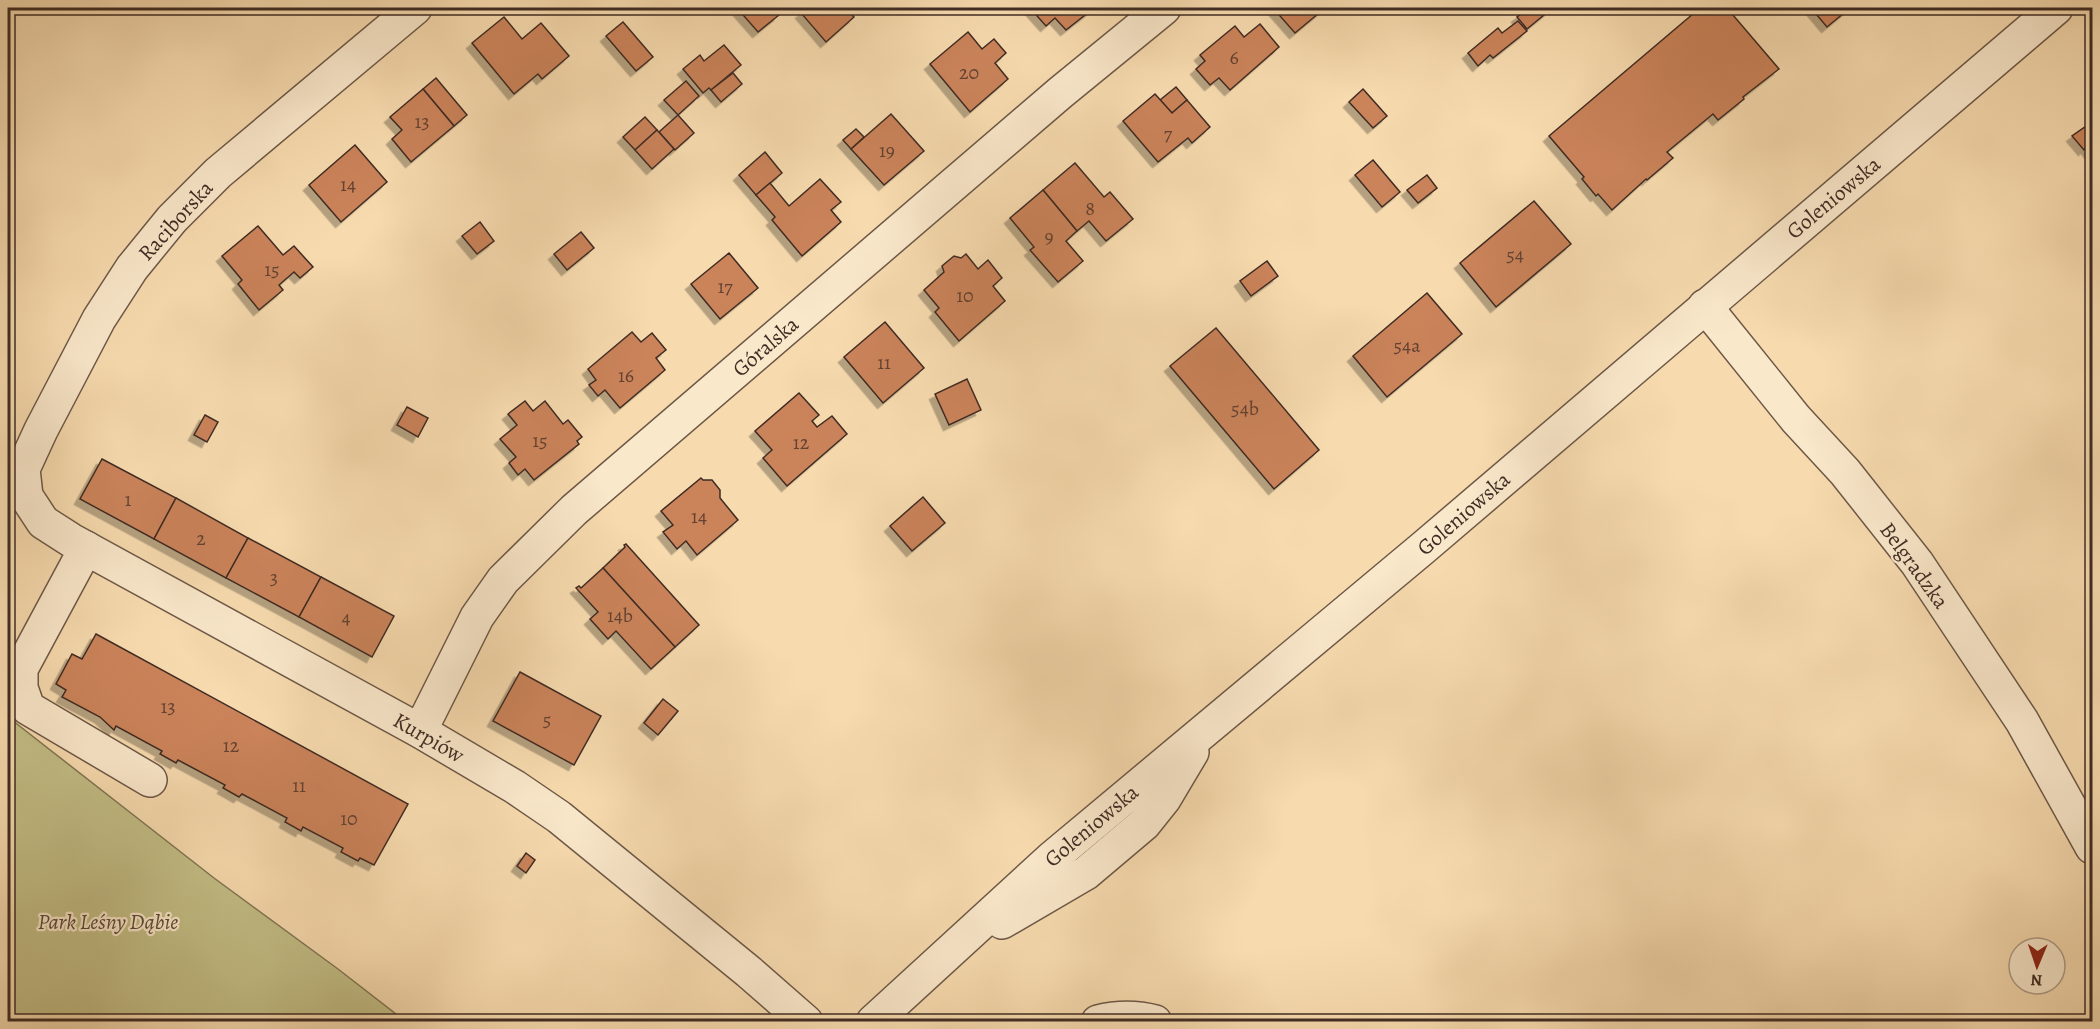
<svg xmlns="http://www.w3.org/2000/svg" width="2100" height="1029" font-family="Alegreya,serif">
	<style>
		.green { fill: #c3be86; stroke: #817555; stroke-width: 1.5 }
		.building { fill: #cb835a; stroke: #3f2c24; stroke-width: 1.5; filter: url(#shadow) }
		.lines { fill: none; stroke-linecap: round; stroke-linejoin: round }
		.minor-casing { stroke: #6d5847; stroke-width: 36 }
		.minor { stroke: #fae8cb; stroke-width: 33 }
		.labels { text-anchor: middle; stroke-width: 4.5; stroke-linejoin: round; paint-order: stroke }
		.number-label { font-size: 20px; fill: #624232 }
		.street-label { font-size: 22px; fill: #3f2c24; stroke: #fae8cb }
		.park-label { font-size: 22px; font-style: italic; fill: #594938; stroke: #fae8cb }
	</style>
	<defs>
		<filter id="shadow"><feDropShadow dx="-5.5" dy="5.5" stdDeviation="0" flood-color="#0004"/></filter>
	</defs>
	<rect width="100%" height="100%" fill="#f7dbaf"/>
	<filter id="stains"><feTurbulence type="fractalNoise" baseFrequency=".00333" numOctaves="4"/><feColorMatrix values="0 0 0 0 .2 0 0 0 0 .09 0 0 0 0 .02 0 0 0 .5 -.17"/></filter>
	<radialGradient id="worn" r=".72"><stop offset=".6" stop-color="#630" stop-opacity="0"/><stop offset="1" stop-color="#630" stop-opacity=".3"/></radialGradient>
	<path class="green" d="M8,717L214,878L338,969L405,1021H8Z"/>
	<g class="building">
		<path d="M737,8H773L779,15L758,32Z"/>
		<path d="M808,8H845L854,17L826,42L801,13Z"/>
		<path d="M1030,8H1094L1066,30L1055,18L1046,26Z"/>
		<path d="M1273,8H1325L1295,33Z"/>
		<path d="M1529,8H1548L1550,10L1527,29L1517,17Z"/>
		<path d="M1700,8H1727L1779,69L1743,97L1744,99L1718,120L1713,114L1667,152L1673,158L1647,180L1646,179L1612,210L1598,194L1596,196L1582,179L1584,177L1549,136Z"/>
		<path d="M1811,8H1850L1827,27Z"/>
		<path d="M504,17L522,39L541,23L569,56L542,79L538,74L514,94L472,43Z"/>
		<path d="M1518,21L1527,31L1493,58L1490,55L1478,66L1468,53L1498,28L1502,33Z"/>
		<path d="M623,22L653,57L636,71L606,36Z"/>
		<path d="M1260,24L1279,47L1230,90L1219,78L1210,85L1196,69L1205,61L1200,55L1235,26L1244,37Z"/>
		<path d="M968,32L982,49L994,39L1006,53L995,63L1008,79L970,112L930,64Z"/>
		<path d="M724,45L741,65L711,90L709,88L703,93L683,69L700,55L704,61Z"/>
		<path d="M733,73L742,84L721,102L711,90Z"/>
		<path d="M436,78L467,115L454,126L423,89Z"/>
		<path d="M686,81L699,96L678,115L664,100Z"/>
		<path d="M1176,87L1187,100L1172,113L1160,100Z"/>
		<path d="M423,89L454,126L411,162L392,139L402,130L390,117Z"/>
		<path d="M1363,89L1387,116L1373,128L1349,102Z"/>
		<path d="M1155,94L1172,113L1187,100L1210,127L1192,143L1188,138L1158,162L1123,121Z"/>
		<path d="M891,114L924,151L884,185L851,149Z"/>
		<path d="M678,115L694,133L675,150L659,132Z"/>
		<path d="M645,117L657,130L635,150L623,137Z"/>
		<path d="M2092,122V155L2086,147L2084,150L2072,136Z"/>
		<path d="M856,129L864,137L851,149L843,140Z"/>
		<path d="M657,130L674,149L652,169L635,150Z"/>
		<path d="M355,145L387,182L341,222L309,185Z"/>
		<path d="M765,152L782,173L756,195L739,175Z"/>
		<path d="M1373,160L1400,192L1382,207L1355,175Z"/>
		<path d="M1075,163L1104,197L1110,192L1133,219L1106,241L1089,221L1077,231L1043,190Z"/>
		<path d="M1427,175L1437,188L1418,203L1407,190Z"/>
		<path d="M820,179L841,202L831,210L841,222L802,256L772,220L775,217L756,195L770,183L789,206Z"/>
		<path d="M1043,190L1077,231L1066,241L1083,261L1058,282L1030,250L1034,247L1010,218Z"/>
		<path d="M1534,201L1571,244L1496,307L1460,263Z"/>
		<path d="M480,222L494,241L477,254L462,236Z"/>
		<path d="M258,226L283,255L294,246L313,267L300,278L294,272L279,285L283,290L259,310L238,284L242,280L222,256Z"/>
		<path d="M581,232L594,248L567,270L554,254Z"/>
		<path d="M729,253L758,288L720,319L691,284Z"/>
		<path d="M966,254L978,269L988,260L1002,278L993,286L1005,301L959,341L935,312L939,308L924,290L944,272L942,266L954,256L961,258Z"/>
		<path d="M1267,261L1278,276L1251,296L1240,281Z"/>
		<path d="M1427,293L1462,334L1387,397L1353,356Z"/>
		<path d="M885,322L924,368L883,403L844,357Z"/>
		<path d="M1216,328L1319,450L1274,489L1170,366Z"/>
		<path d="M632,332L641,342L652,333L666,350L656,358L665,370L620,408L605,390L598,396L589,385L596,380L588,369Z"/>
		<path d="M967,379L981,410L949,425L935,394Z"/>
		<path d="M799,393L819,415L812,421L817,427L832,416L847,434L787,486L763,458L772,450L755,431Z"/>
		<path d="M525,401L533,411L545,401L563,424L568,420L582,437L577,441L579,444L534,480L525,469L518,475L509,463L516,457L500,439L517,425L508,414Z"/>
		<path d="M407,407L428,418L418,437L397,425Z"/>
		<path d="M205,415L218,422L207,442L194,435Z"/>
		<path d="M102,459L176,498L154,539L80,499Z"/>
		<path d="M701,478L703,480H712L720,490V498L738,520L697,555L686,541L677,549L663,532L673,525L661,511Z"/>
		<path d="M923,497L945,523L912,551L890,526Z"/>
		<path d="M176,498L248,538L226,578L154,539Z"/>
		<path d="M248,538L321,577L299,617L226,578Z"/>
		<path d="M626,544L699,625L675,647L603,568L625,547L624,545Z"/>
		<path d="M603,568L675,647L651,669L616,631L608,639L590,619L598,612L576,588L579,586L581,588Z"/>
		<path d="M321,577L394,616L372,657L299,617Z"/>
		<path d="M96,634L408,804L374,865L360,858L358,861L341,852L343,848L303,827L301,831L285,822L287,818L242,794L239,797L223,788L225,785L178,760L176,763L160,754L162,751L116,726L114,730L100,717L62,697L66,690L56,684L72,654L82,659Z"/>
		<path d="M520,672L601,716L574,765L493,721Z"/>
		<path d="M663,699L678,711L658,735L644,723Z"/>
		<path d="M526,853L535,860L526,873L517,866Z"/>
	</g>
	<g class="lines">
		<g class="minor-casing">
			<g id="minor">
				<path d="M415,8L218,173L172,219L132,268L99,319L41,430L23,469L26,496L43,522L71,540L420,731L515,787L559,817L749,972L806,1022"/>
				<path d="M1705,306L1796,419L1845,472L1917,563L2022,721L2092,847"/>
				<path d="M86,548L21,669V688L28,708L150,780"/>
				<path d="M420,731L477,617L503,580L574,510L1060,93L1164,8"/>
				<path d="M1002,922L1086,873L1144,824L1164,799L1192,752"/>
				<path d="M873,1022L1052,858L1423,548L2056,8"/>
				<path d="M1098,1022C1118,1017 1136,1017 1155,1022"/>
			</g>
		</g>
		<use href="#minor" class="minor"/>
	</g>
	<g class="labels">
		<g class="number-label">
			<text x="1234" y="64">6</text>
			<text x="969" y="79">20</text>
			<text x="422" y="128">13</text>
			<text x="1168" y="140">7</text>
			<text x="887" y="157">19</text>
			<text x="348" y="191">14</text>
			<text x="1090" y="215">8</text>
			<text x="1049" y="243">9</text>
			<text x="1515" y="261">54</text>
			<text x="272" y="276">15</text>
			<text x="725" y="293">17</text>
			<text x="965" y="302">10</text>
			<text x="1407" y="352">54a</text>
			<text x="884" y="369">11</text>
			<text x="626" y="382">16</text>
			<text x="1245" y="415">54b</text>
			<text x="540" y="447">15</text>
			<text x="801" y="449">12</text>
			<text x="128" y="506">1</text>
			<text x="699" y="523">14</text>
			<text x="201" y="545">2</text>
			<text x="274" y="584">3</text>
			<text x="620" y="622">14b</text>
			<text x="346" y="624">4</text>
			<text x="168" y="713">13</text>
			<text x="547" y="726">5</text>
			<text x="231" y="752">12</text>
			<text x="299" y="792">11</text>
			<text x="349" y="825">10</text>
		</g>
		<g class="street-label">
			<text transform="translate(1833 197) rotate(-40)" y="8">Goleniowska</text>
			<text transform="translate(175 220) rotate(-48)" y="8">Raciborska</text>
			<text transform="translate(765 346) rotate(-41)" y="8">Góralska</text>
			<text transform="translate(1463 513) rotate(-41)" y="8">Goleniowska</text>
			<text transform="translate(1915 565) rotate(54)" y="8">Belgradzka</text>
			<text transform="translate(429 737) rotate(30)" y="8">Kurpiów</text>
			<text transform="translate(1091 825) rotate(-40)" y="8">Goleniowska</text>
		</g>
		<g class="park-label">
			<text x="108" y="929">Park Leśny Dąbie</text>
		</g>
	</g>
	<rect width="2100" height="1029" fill="none" stroke="#f7dbaf" stroke-width="30"/>
	<rect x="9" y="9" width="2082" height="1011" fill="none" stroke="#3f2c24" stroke-width="3"/>
	<rect x="15" y="15" width="2070" height="999" fill="none" stroke="#3f2c24" stroke-width="1.5"/>
	<g transform="translate(2037 966) rotate(182)"><circle r="28" fill="#fae8cb" stroke="#af9d88" stroke-width="1.5"/>
	<path d="M0-4.5L10 22L0 15L-10 22Z" fill="#8f2418"/>
	<text y="-9" font-size="16" font-weight="bold" text-anchor="middle" fill="#3f2c24">N</text>
	</g>
	<rect width="100%" height="100%" filter="url(#stains)"/>
	<rect width="100%" height="100%" fill="url(#worn)"/>
</svg>
